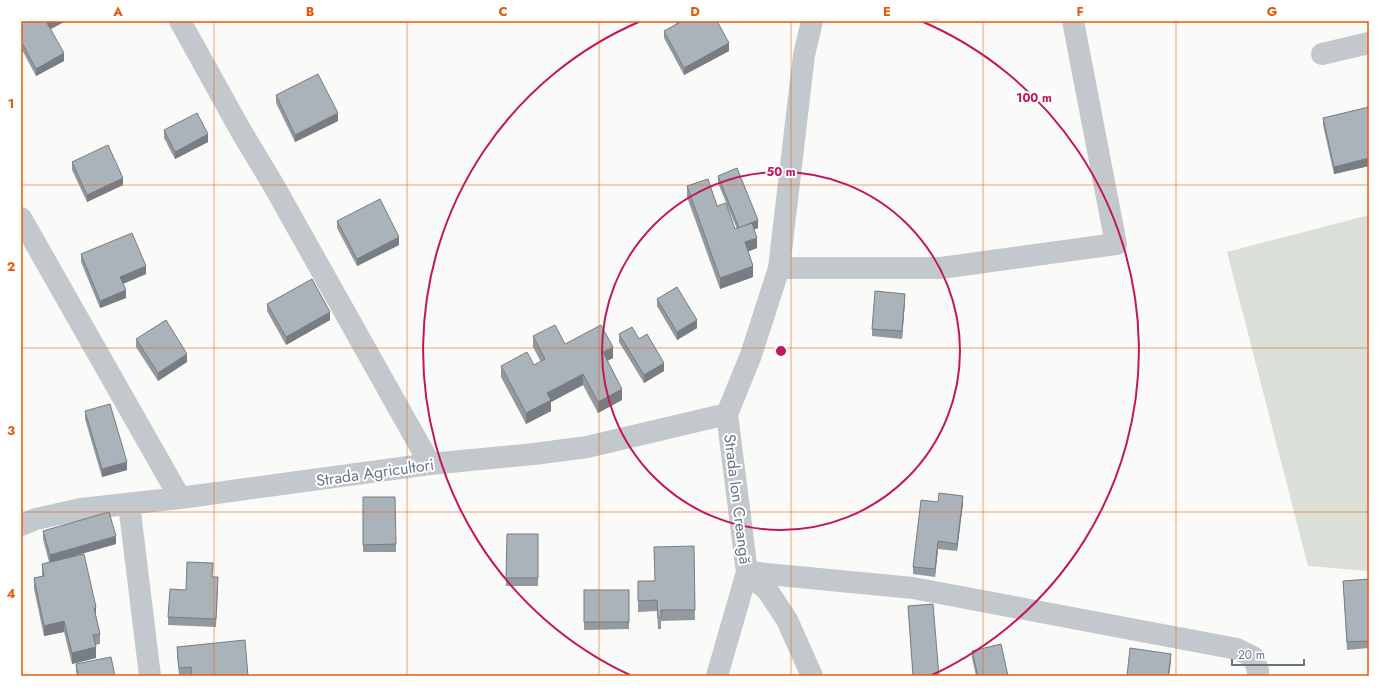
<svg xmlns="http://www.w3.org/2000/svg" width="1390" height="697" font-family="Jost,sans-serif">
	<style>
		.green { fill: #dadfd7 }
		.lines { fill: none; stroke-linecap: round; stroke-linejoin: round }
		.minor { stroke: #c3c8cc; stroke-width: 22 }
		.wall { fill: #929a9f }
		.shaded-wall { fill: #777d82 }
		.building { fill: #aab3b9; stroke: #777d82 }
		.grid { fill: none; stroke: #e8590c; stroke-width: 1; stroke-opacity: 0.55 }
		.ring { fill: none; stroke: #c2185b; stroke-width: 2 }
		.labels { text-anchor: middle; stroke-width: 4; stroke-linejoin: round; paint-order: stroke }
		.street-label { font-size: 16px; fill: #657683; stroke: #fff }
		.centre { fill: #c2185b; stroke: #fff; stroke-width: 2 }
		.ring-label { font-size: 12px; text-anchor: middle; font-weight: bold; fill: #c2185b; stroke: #fff; stroke-width: 4; stroke-linejoin: round; paint-order: stroke }
		.neatline { fill: none; stroke: #e8590c; stroke-width: 1.5 }
		.grid-label { font-size: 13px; text-anchor: middle; font-weight: bold; fill: #e8590c }
	</style>
	<rect width="100%" height="100%" fill="#fafaf8"/>
	<path class="green" d="M1369,215V571L1308,566L1227,252Z"/>
	<g class="lines">
		<g class="minor">
			<path d="M180,21L241,131L274,186L430,464"/>
			<path d="M1322,54L1369,43"/>
			<path d="M21,218L180,498"/>
			<path d="M779,268H941L1116,244L1073,21"/>
			<path d="M129,504L150,676"/>
			<path d="M21,525L36,519L81,509L180,498L430,464L534,454L587,447L727,414"/>
			<path d="M747,572L913,588L1237,649L1253,657L1258,670V676"/>
			<path d="M747,572L768,591L787,620L812,676"/>
			<path d="M717,676L747,572L727,414L751,355L779,268L804,55L812,21"/>
		</g>
	</g>
	<g class="wall">
		<path d="M21,21H64V22L51,29L64,61L36,76L21,48Z"/>
		<path d="M676,21H717L729,51L684,75L664,38V31L676,24Z"/>
		<path d="M276,95L338,121L295,142L276,103Z"/>
		<path d="M1369,107V166L1334,174L1323,125V118Z"/>
		<path d="M164,130L208,142L175,159L164,138Z"/>
		<path d="M72,162L123,185L87,202L72,170Z"/>
		<path d="M718,176L758,228L754,229L757,248L748,251L753,277L720,289L687,197V186L717,206L735,229H737L718,183Z"/>
		<path d="M337,221L399,245L357,266L337,228Z"/>
		<path d="M81,254L146,274L123,284L126,298L100,308L81,262Z"/>
		<path d="M657,299L697,328L677,340L657,306Z"/>
		<path d="M905,301L902,339L872,336V329Z"/>
		<path d="M267,304L330,320L286,345L267,311Z"/>
		<path d="M619,334L639,339L664,371L644,383L619,342Z"/>
		<path d="M533,336L613,358L607,361L622,400L598,413L583,385L551,402V411L526,424L501,377V366L534,365L541,362L533,347Z"/>
		<path d="M136,339L187,362L158,381L136,347Z"/>
		<path d="M85,411L127,470L102,477L85,419Z"/>
		<path d="M363,497L396,544V552H363Z"/>
		<path d="M938,502L963,503L957,551L938,549L935,577L913,574V567Z"/>
		<path d="M43,531L116,544L65,558L96,616L100,634V644L95,645L96,658L72,664L64,632L44,636L34,589V578L42,576V564L49,562L43,539Z"/>
		<path d="M507,534H538V586H506Z"/>
		<path d="M694,546L695,620L661,621V629H658L657,611L638,612V581H655Z"/>
		<path d="M212,577L218,585L216,627L168,625V617L186,590Z"/>
		<path d="M1369,579V648L1347,650L1343,581Z"/>
		<path d="M584,590H629V629L584,630Z"/>
		<path d="M908,606L939,676H913Z"/>
		<path d="M177,647L248,676H191V675L179,676L177,654Z"/>
		<path d="M972,651L1008,676H976L972,658Z"/>
		<path d="M76,664L115,676H77L76,671Z"/>
	</g>
	<g class="shaded-wall">
		<path d="M52,21H64V22L47,31V23Z"/>
		<path d="M729,43V51L684,75V68Z"/>
		<path d="M64,53V61L36,76V69Z"/>
		<path d="M338,113V121L295,142V135Z"/>
		<path d="M208,134V142L175,159V152Z"/>
		<path d="M1369,158V166L1334,174V167Z"/>
		<path d="M123,178V185L87,202V195Z"/>
		<path d="M758,220V228L739,235V228Z"/>
		<path d="M399,237V245L357,266V259Z"/>
		<path d="M757,238V248L745,253V242Z"/>
		<path d="M146,266V274L120,285V277Z"/>
		<path d="M753,266V277L720,289V278Z"/>
		<path d="M126,290V298L100,308V301Z"/>
		<path d="M905,294V301L902,339V331Z"/>
		<path d="M330,312V320L286,345V337Z"/>
		<path d="M697,320V328L677,340V332Z"/>
		<path d="M613,347V358L603,363V352Z"/>
		<path d="M187,354V362L158,381V373Z"/>
		<path d="M664,363V371L644,383V375Z"/>
		<path d="M583,374V385L551,402V411L526,424V413L547,393Z"/>
		<path d="M622,389V400L598,413V402Z"/>
		<path d="M127,462V470L102,477V469Z"/>
		<path d="M963,496V503L957,551V544Z"/>
		<path d="M116,536V544L50,563V555Z"/>
		<path d="M938,541V549L935,577V569Z"/>
		<path d="M96,607V618L94,608Z"/>
		<path d="M64,621V632L44,636V626Z"/>
		<path d="M96,647V658L72,664V653Z"/>
		<path d="M1171,654V661L1169,676H1168Z"/>
	</g>
	<g class="building">
		<path d="M21,21H52L47,23L64,53L36,69L21,41Z"/>
		<path d="M678,21H717L729,43L684,68L664,31L679,23Z"/>
		<path d="M318,74L338,113L295,135L276,95Z"/>
		<path d="M1369,107V158L1334,167L1323,118Z"/>
		<path d="M197,113L208,134L175,152L164,130Z"/>
		<path d="M108,145L123,178L87,195L72,162Z"/>
		<path d="M737,168L758,220L739,228L718,176Z"/>
		<path d="M708,179L717,206L726,203L735,229L752,223L757,238L745,242L753,266L720,278L687,186Z"/>
		<path d="M380,199L399,237L357,259L337,221Z"/>
		<path d="M132,233L146,266L120,277L126,290L100,301L81,254Z"/>
		<path d="M312,279L330,312L286,337L267,304Z"/>
		<path d="M677,287L697,320L677,332L657,299Z"/>
		<path d="M875,291L905,294L902,331L872,329Z"/>
		<path d="M166,320L187,354L158,373L136,339Z"/>
		<path d="M555,325L565,344L601,325L613,347L603,352L622,389L598,402L583,374L547,393L551,400L526,413L501,366L527,352L534,365L545,359L533,336Z"/>
		<path d="M632,327L639,339L647,334L664,363L644,375L619,334Z"/>
		<path d="M110,404L127,462L102,469L85,411Z"/>
		<path d="M939,493L963,496L957,544L938,541L935,569L913,567L921,500L938,502Z"/>
		<path d="M363,497H395L396,544L363,545Z"/>
		<path d="M109,512L116,536L50,555L43,531Z"/>
		<path d="M507,534H538V578H506Z"/>
		<path d="M694,546L695,610H661V618H658L657,600L638,601V581H655L654,547Z"/>
		<path d="M84,554L96,607L94,608L100,634L93,635L96,647L72,653L64,621L44,626L34,578L44,576L42,564Z"/>
		<path d="M187,562L213,563L212,577H218L216,619L168,617L170,589L186,590Z"/>
		<path d="M1369,579V641L1347,642L1343,581Z"/>
		<rect x="584" y="590" width="45" height="32"/>
		<path d="M933,604L939,676H913L908,606Z"/>
		<path d="M245,640L248,676H192L191,667L179,668L177,647Z"/>
		<path d="M1001,644L1008,676H978L972,651Z"/>
		<path d="M1130,648L1171,654L1168,676H1127Z"/>
		<path d="M111,657L115,676H78L76,664Z"/>
	</g>
	<path class="grid" d="M214,21V676M407,21V676M599,21V676M791,21V676M983,21V676M1176,21V676M21,185H1369M21,348H1369M21,512H1369"/>
	<g class="ring">
		<circle cx="781" cy="351" r="179"/>
		<path d="M630 675A358 358 0 0 1 641 21M921 21A358 358 0 0 1 932 675"/>
	</g>
	<g class="labels">
		<g class="street-label">
			<text transform="translate(375 472) rotate(-8)" y="6">Strada Agricultori</text>
			<text transform="translate(738 499) rotate(83)" y="6">Strada Ion Creangă</text>
		</g>
	</g>
	<circle cx="781" cy="351" r="6" class="centre"/>
	<g class="ring-label">
		<text x="1034" y="102">100 m</text>
		<text x="781" y="176">50 m</text>
	</g>
	<rect width="1390" height="697" fill="none" stroke="#ffffff" stroke-width="44"/>
	<path d="M1232 659v6h72v-6" fill="none" stroke="#657683" stroke-width="2"/>
	<text x="1238" y="659" font-size="12" fill="#657683" stroke="#ffffff" stroke-width="3" paint-order="stroke">20 m</text>
	<rect x="22" y="22" width="1346" height="653" class="neatline"/>
	<g class="grid-label">
		<text x="118" y="16">A</text>
		<text x="310" y="16">B</text>
		<text x="503" y="16">C</text>
		<text x="695" y="16">D</text>
		<text x="887" y="16">E</text>
		<text x="1080" y="16">F</text>
		<text x="1272" y="16">G</text>
		<text x="11" y="108">1</text>
		<text x="11" y="271">2</text>
		<text x="11" y="435">3</text>
		<text x="11" y="598">4</text>
	</g>
</svg>
